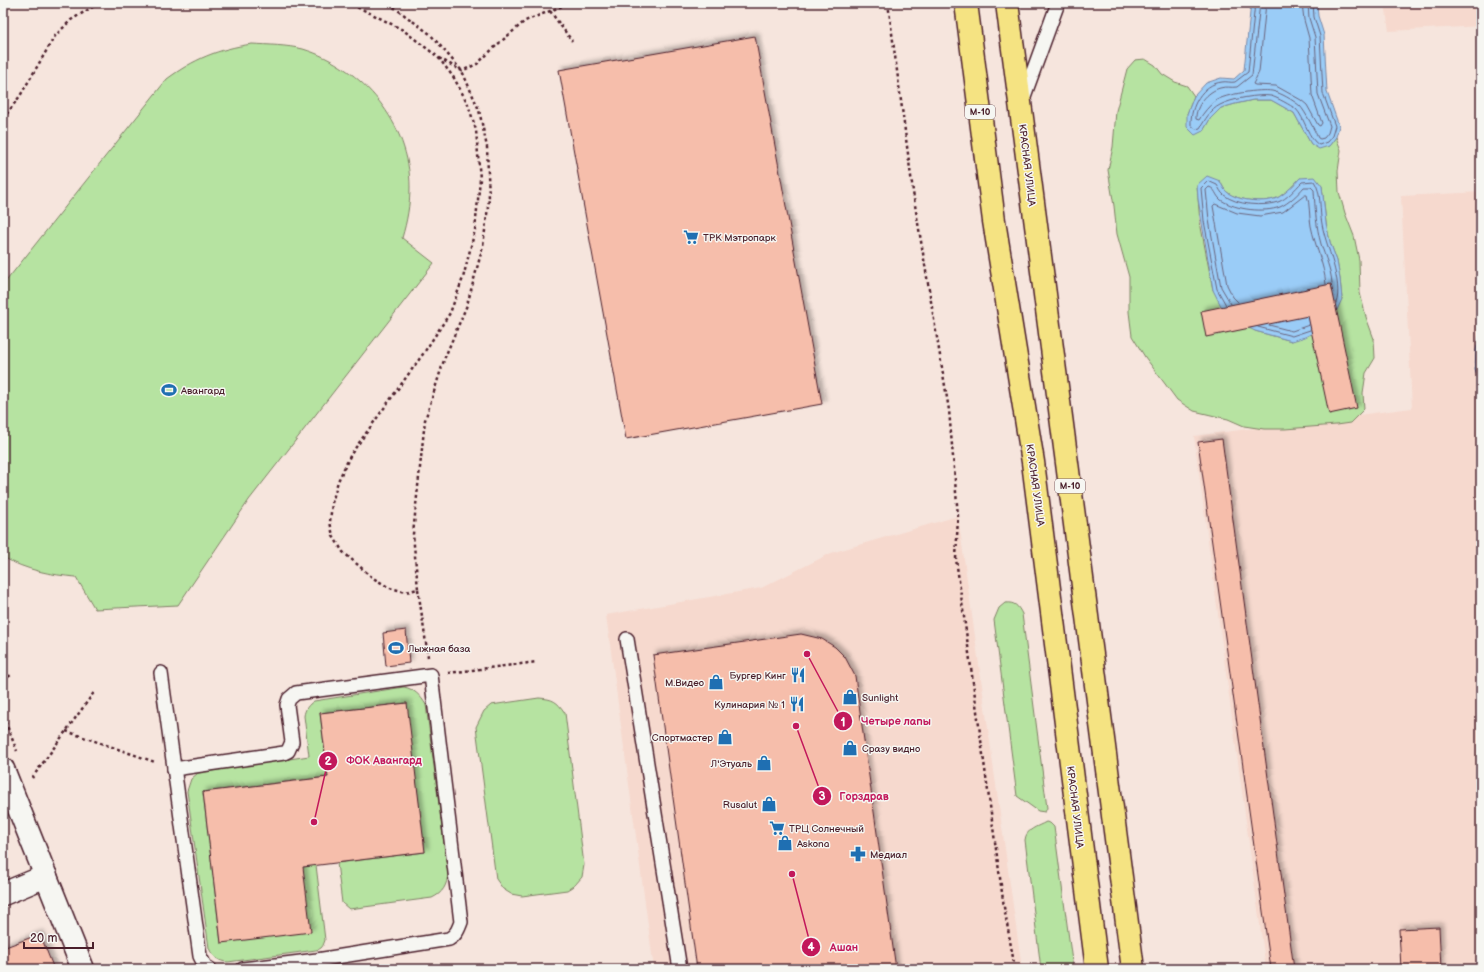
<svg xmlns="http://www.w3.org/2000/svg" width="1484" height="972" font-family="'Balsamiq Sans',sans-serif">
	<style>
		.built { fill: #f6d9ce }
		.green { fill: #b6e3a1; stroke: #808166; fill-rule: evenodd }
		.water { fill: #9accf7; stroke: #7a87a5 }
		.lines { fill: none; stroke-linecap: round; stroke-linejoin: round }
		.shore { stroke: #6a647d; stroke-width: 1 }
		.building { fill: #f6beab; stroke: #4a1f2b; filter: url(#shadow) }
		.lane-casing { stroke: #4a1f2b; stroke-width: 16 }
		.street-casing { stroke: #4a1f2b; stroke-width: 25 }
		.highway-casing { stroke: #4a1f2b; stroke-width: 25 }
		.path { stroke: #4a1f2b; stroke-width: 2.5; stroke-dasharray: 3 3; stroke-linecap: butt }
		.lane { stroke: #f6f6f2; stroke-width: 13 }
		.street { stroke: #f6f6f2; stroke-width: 22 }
		.highway { stroke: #f5e382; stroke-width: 22 }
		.labels { text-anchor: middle; stroke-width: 3; stroke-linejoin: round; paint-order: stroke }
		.shield { fill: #f6f6f2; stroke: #7e6067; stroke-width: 1 }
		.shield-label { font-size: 9px; font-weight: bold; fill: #4a1f2b }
		.street-label { font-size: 10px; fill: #4a1f2b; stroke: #f6f6f2 }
		.poi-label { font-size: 10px; fill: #4a1f2b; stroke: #f6f6f2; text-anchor: start }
		.leader { fill: none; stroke: #c2185b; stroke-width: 1.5 }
		.callout-dot { fill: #c2185b; stroke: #f6f6f2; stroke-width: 1.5 }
		.mark-label { font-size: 12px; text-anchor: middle; font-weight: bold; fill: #fff }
		.callout-label { font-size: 11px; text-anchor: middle; font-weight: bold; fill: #c2185b; stroke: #f6f6f2; stroke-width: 3; stroke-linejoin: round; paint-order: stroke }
	</style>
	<defs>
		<filter id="shadow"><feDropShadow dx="3.5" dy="-3.5" stdDeviation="2" flood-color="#0004"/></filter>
	</defs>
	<rect width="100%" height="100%" fill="#f6e5dd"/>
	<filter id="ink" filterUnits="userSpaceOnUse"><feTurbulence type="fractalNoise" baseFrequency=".025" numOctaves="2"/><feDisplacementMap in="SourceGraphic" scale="8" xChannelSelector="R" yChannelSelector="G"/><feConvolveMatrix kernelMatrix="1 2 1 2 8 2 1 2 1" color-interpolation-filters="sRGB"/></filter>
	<g filter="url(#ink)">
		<g class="built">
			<path d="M1385,3H1481V26L1389,31Z"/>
			<path d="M1481,192V969H1266L1194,436L1412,408L1401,196Z"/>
			<path d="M958,516L1022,969H654L606,615L761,588L831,553Z"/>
		</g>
		<g class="green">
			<path d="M252,44C269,45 286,45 303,49C363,67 410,124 410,187C410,205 407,221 402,238L434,263L249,500L178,605L95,609L76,577C51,575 25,570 3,557V285L167,79C194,59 218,49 252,44Z"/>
			<path d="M1145,59L1155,65L1162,74L1175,82L1187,86L1194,96L1187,114L1203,131L1210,119L1221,108L1235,104L1253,100H1271L1294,113L1311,144L1329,146L1336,137L1341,150L1338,171L1339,192L1345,213L1354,236L1359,260L1360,293L1366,317L1374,339L1375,358L1366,373L1363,393L1364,409L1350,423L1336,425L1285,429H1264L1244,426L1228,419L1194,411L1177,400L1145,357L1132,336L1129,312V277L1117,234L1114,206L1108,170L1113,147L1116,111L1127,69L1135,60ZM1300,178L1322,186L1326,223L1330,242L1337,261L1340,279L1342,299L1292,341L1255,331L1213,290L1200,222L1197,186L1220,181C1222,185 1224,190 1227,192C1237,201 1267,204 1279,197C1287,192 1294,185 1300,178Z"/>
			<path d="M1005,603C1015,602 1018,606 1022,614L1047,808L1045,812L1038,811L1017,796L994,620L999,608Z"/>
			<path d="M404,687C414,689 421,696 426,705L448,874C447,885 443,893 432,898L349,909L342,903L337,863L425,852L406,703L320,713L328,777L203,792L221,943L303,867L316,865L325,940C323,946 322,949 316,950L228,962C219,962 212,956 209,948L187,791L191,779L198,773L309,756L304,716C305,709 308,705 314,701Z"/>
			<path d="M539,698C553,699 557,701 565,713L584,865L582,877L575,885L567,890L522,896L511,894L503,889L496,879L476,727L484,711L491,705Z"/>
			<path d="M1046,822L1050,823L1054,827L1073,969H1041L1025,840C1026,829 1037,827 1046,822Z"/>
		</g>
		<g class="water">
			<path d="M1251,3H1317L1318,16L1324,35L1327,92L1339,126L1336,137L1329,146L1319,149L1311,144L1294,113L1271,100H1253L1235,104L1221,108L1210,119L1203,131L1195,135L1187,127V114L1194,96L1206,83L1221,78L1234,79L1244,70Z"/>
			<path d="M1207,176L1220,181C1222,185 1224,190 1227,192C1237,201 1267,204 1279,197C1287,192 1294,185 1300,178L1315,177L1322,186L1326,223L1330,242L1337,261L1340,279L1342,299L1334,317L1321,329L1305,337L1292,341L1255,331L1237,322L1221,306L1213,290L1198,199L1197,185Z"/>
			<path d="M1481,328V387L1475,369L1476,350Z"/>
		</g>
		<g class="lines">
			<g class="shore">
				<path d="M1255,3L1248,72L1235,82C1231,83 1226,81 1222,82C1202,84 1190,107 1191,125L1196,129L1200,128C1205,120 1210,110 1220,105C1231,99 1259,94 1271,96C1278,98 1290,105 1296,109C1305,118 1308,139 1319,145L1327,142L1332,136L1335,126L1323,93L1320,36L1314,17L1313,3"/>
				<path d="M1260,3L1252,75L1237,87C1231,88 1226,86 1220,88C1208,91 1195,106 1196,119L1199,120C1203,113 1209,106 1215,101C1225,94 1260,89 1272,91C1281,93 1293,100 1300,106C1305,111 1315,131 1318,138L1320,139L1324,138L1328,133L1330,126L1318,94L1315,37L1309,18L1308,3"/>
				<path d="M1266,3L1259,72L1253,84L1255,85L1276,86L1301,100L1307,105L1318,125L1320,126L1322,123L1312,95L1309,38L1304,20L1302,3"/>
				<path d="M1238,302L1233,297L1227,285L1213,206L1215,204L1237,213L1260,216L1283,212L1305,195H1307C1310,204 1309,216 1311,226C1315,246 1324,264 1326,284"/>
				<path d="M1231,304L1221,287L1209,220L1206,190L1209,187C1216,189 1215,195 1221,200C1236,210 1264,213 1280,207C1289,203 1298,194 1304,187H1311L1314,190C1315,208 1316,226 1321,244C1325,257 1331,269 1332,283"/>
				<path d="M1226,305L1217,289L1204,221L1201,188L1208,181L1217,185C1219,188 1221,193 1224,195C1236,205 1263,207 1278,202C1287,199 1295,189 1302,182L1314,181C1322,193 1319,210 1322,224C1325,244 1344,283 1336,303"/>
				<path d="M1269,325L1292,331L1309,325"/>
				<path d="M1258,327L1292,336L1310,330"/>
			</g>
		</g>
		<g class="building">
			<path d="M755,36L822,404L626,439L559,70Z"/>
			<path d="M1331,284L1357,408L1329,414L1308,316L1206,337L1201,311Z"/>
			<path d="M1222,439L1294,969H1271L1198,442Z"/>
			<path d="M406,630L409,663L386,666L383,633Z"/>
			<path d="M801,634L822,639L835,647L845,657L855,676L896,969H697L653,655Z"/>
			<path d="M407,703L425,852L303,867L311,932L221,943L203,792L328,777L320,713Z"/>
			<path d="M1439,927L1441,969H1401L1399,929Z"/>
			<path d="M40,934L54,969H3V948Z"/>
		</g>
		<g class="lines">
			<g class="lane-casing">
				<g id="lane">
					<path d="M1023,99L1058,3"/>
					<path d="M627,639L680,969"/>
					<path d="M161,673L200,956L205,966L210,969"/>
					<path d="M174,769L284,753L288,751L292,742L287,705L289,699L296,693L431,675L461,922C458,930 456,935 449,939L317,960L243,969"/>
				</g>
			</g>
			<g class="street-casing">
				<g id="street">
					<path d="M3,769L83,969"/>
					<path d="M3,894L46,876"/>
				</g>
			</g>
			<g class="highway-casing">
				<g id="highway">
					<path d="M966,3L994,221L1033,462L1097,969"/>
					<path d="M1007,3L1133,969"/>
				</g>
			</g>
			<g class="path">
				<path d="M346,3L366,11L403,30L438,57L454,78L468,104L476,130L480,179L475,230L463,278L450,313L423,354L351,454L338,481L332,503L330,522L333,536L343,552L373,578L390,588L406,592L418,589L413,534L425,420L445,357L467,305L483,246L489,199L487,147L479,110L462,71L430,34L395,8L384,3"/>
				<path d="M888,3L914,199L949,410L958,516L956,559L1004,907L1015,969"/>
				<path d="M550,11L572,41"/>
				<path d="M439,58L462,71L477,64L497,45L525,21L570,3"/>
				<path d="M3,119L20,96L55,36L71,20L99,3"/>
				<path d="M418,589L428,657"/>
				<path d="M448,673L537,662"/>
				<path d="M3,680L11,675"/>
				<path d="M3,716L17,751"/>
				<path d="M66,731L155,762"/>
				<path d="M32,778L95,691"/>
			</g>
			<use href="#lane" class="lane"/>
			<use href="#street" class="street"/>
			<use href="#highway" class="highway"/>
		</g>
	</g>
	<defs>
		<g id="supermarket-bare" transform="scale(1.2)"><path d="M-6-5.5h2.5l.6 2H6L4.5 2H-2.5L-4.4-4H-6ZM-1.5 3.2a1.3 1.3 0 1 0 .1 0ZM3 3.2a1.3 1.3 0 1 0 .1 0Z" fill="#1f6fb2" stroke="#f6f6f2" stroke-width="2.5" paint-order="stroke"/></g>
		<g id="stadium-bare" transform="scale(1.2)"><path d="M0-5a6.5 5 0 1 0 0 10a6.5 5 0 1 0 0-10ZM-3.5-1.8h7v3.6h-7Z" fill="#1f6fb2" stroke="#f6f6f2" stroke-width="2.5" paint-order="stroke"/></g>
		<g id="restaurant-bare" transform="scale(1.2)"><path d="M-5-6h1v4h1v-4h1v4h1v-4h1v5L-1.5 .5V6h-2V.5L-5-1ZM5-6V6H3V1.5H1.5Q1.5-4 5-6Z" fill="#1f6fb2" stroke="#f6f6f2" stroke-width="2.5" paint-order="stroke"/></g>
		<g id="shop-bare" transform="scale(1.2)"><path d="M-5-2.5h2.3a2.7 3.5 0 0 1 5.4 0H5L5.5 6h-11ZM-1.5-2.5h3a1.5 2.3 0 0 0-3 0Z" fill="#1f6fb2" stroke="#f6f6f2" stroke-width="2.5" paint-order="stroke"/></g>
		<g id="pharmacy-bare" transform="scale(1.2)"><path d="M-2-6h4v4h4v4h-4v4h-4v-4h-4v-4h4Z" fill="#1f6fb2" stroke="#f6f6f2" stroke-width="2.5" paint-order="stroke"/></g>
	</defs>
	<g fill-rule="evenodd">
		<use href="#supermarket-bare" x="691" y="237"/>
		<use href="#stadium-bare" x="169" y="390"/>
		<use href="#stadium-bare" x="396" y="648"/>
		<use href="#restaurant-bare" x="798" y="675"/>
		<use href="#shop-bare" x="716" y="682"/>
		<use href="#shop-bare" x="850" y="697"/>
		<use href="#restaurant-bare" x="797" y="704"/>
		<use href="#shop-bare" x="725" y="737"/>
		<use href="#shop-bare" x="850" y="748"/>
		<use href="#shop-bare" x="764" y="763"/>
		<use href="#shop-bare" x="769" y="804"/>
		<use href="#supermarket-bare" x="777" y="828"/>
		<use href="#shop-bare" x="785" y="843"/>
		<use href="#pharmacy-bare" x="858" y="854"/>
	</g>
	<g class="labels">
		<g class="shield">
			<rect x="965" y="105" width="30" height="14" rx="3"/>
			<rect x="1055" y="479" width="30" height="14" rx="3"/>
		</g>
		<g class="shield-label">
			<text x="980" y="115">М-10</text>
			<text x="1070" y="489">М-10</text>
		</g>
		<g class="street-label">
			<text transform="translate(1028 165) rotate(83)" y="4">КРАСНАЯ УЛИЦА</text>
			<text transform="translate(1036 485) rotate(82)" y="4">КРАСНАЯ УЛИЦА</text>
			<text transform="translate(1076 807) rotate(83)" y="4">КРАСНАЯ УЛИЦА</text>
		</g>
		<g class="poi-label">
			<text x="703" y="241">ТРК Мэтропарк</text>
			<text x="181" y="394">Авангард</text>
			<text x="408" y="652">Лыжная база</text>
			<text x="786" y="679" text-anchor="end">Бургер Кинг</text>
			<text x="704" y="686" text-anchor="end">М.Видео</text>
			<text x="862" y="701">Sunlight</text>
			<text x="785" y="708" text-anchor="end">Кулинария № 1</text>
			<text x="713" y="741" text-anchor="end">Спортмастер</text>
			<text x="862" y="752">Сразу видно</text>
			<text x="752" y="767" text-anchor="end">Л'Этуаль</text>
			<text x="757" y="808" text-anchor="end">Rusalut</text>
			<text x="789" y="832">ТРЦ Солнечный</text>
			<text x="797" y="847">Askona</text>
			<text x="870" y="858">Медиал</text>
		</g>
	</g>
	<path class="leader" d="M807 654L843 721M314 822L328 761M796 726L822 796M792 874L811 947"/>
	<g class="callout-dot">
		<circle cx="807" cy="654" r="4"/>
		<circle cx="314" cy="822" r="4"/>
		<circle cx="796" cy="726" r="4"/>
		<circle cx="792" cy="874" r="4"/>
		<circle cx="843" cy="721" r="10"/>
		<circle cx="328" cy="761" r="10"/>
		<circle cx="822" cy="796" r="10"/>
		<circle cx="811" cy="947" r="10"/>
	</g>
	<g class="mark-label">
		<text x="843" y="726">1</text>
		<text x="328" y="765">2</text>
		<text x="822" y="800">3</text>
		<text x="811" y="951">4</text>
	</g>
	<g class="callout-label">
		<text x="896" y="725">Четыре лапы</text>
		<text x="384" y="764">ФОК Авангард</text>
		<text x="864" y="800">Горздрав</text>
		<text x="844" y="951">Ашан</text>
	</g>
	<rect width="1484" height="972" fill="none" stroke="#f6f6f2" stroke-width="16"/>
	<rect x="8" y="8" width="1468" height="956" fill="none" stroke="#4a1f2b" stroke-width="1.5" filter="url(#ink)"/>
	<path d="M24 942v6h69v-6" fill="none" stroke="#4a1f2b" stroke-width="2"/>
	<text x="30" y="942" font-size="12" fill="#4a1f2b" stroke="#f6f6f2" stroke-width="3" paint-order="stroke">20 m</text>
</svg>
